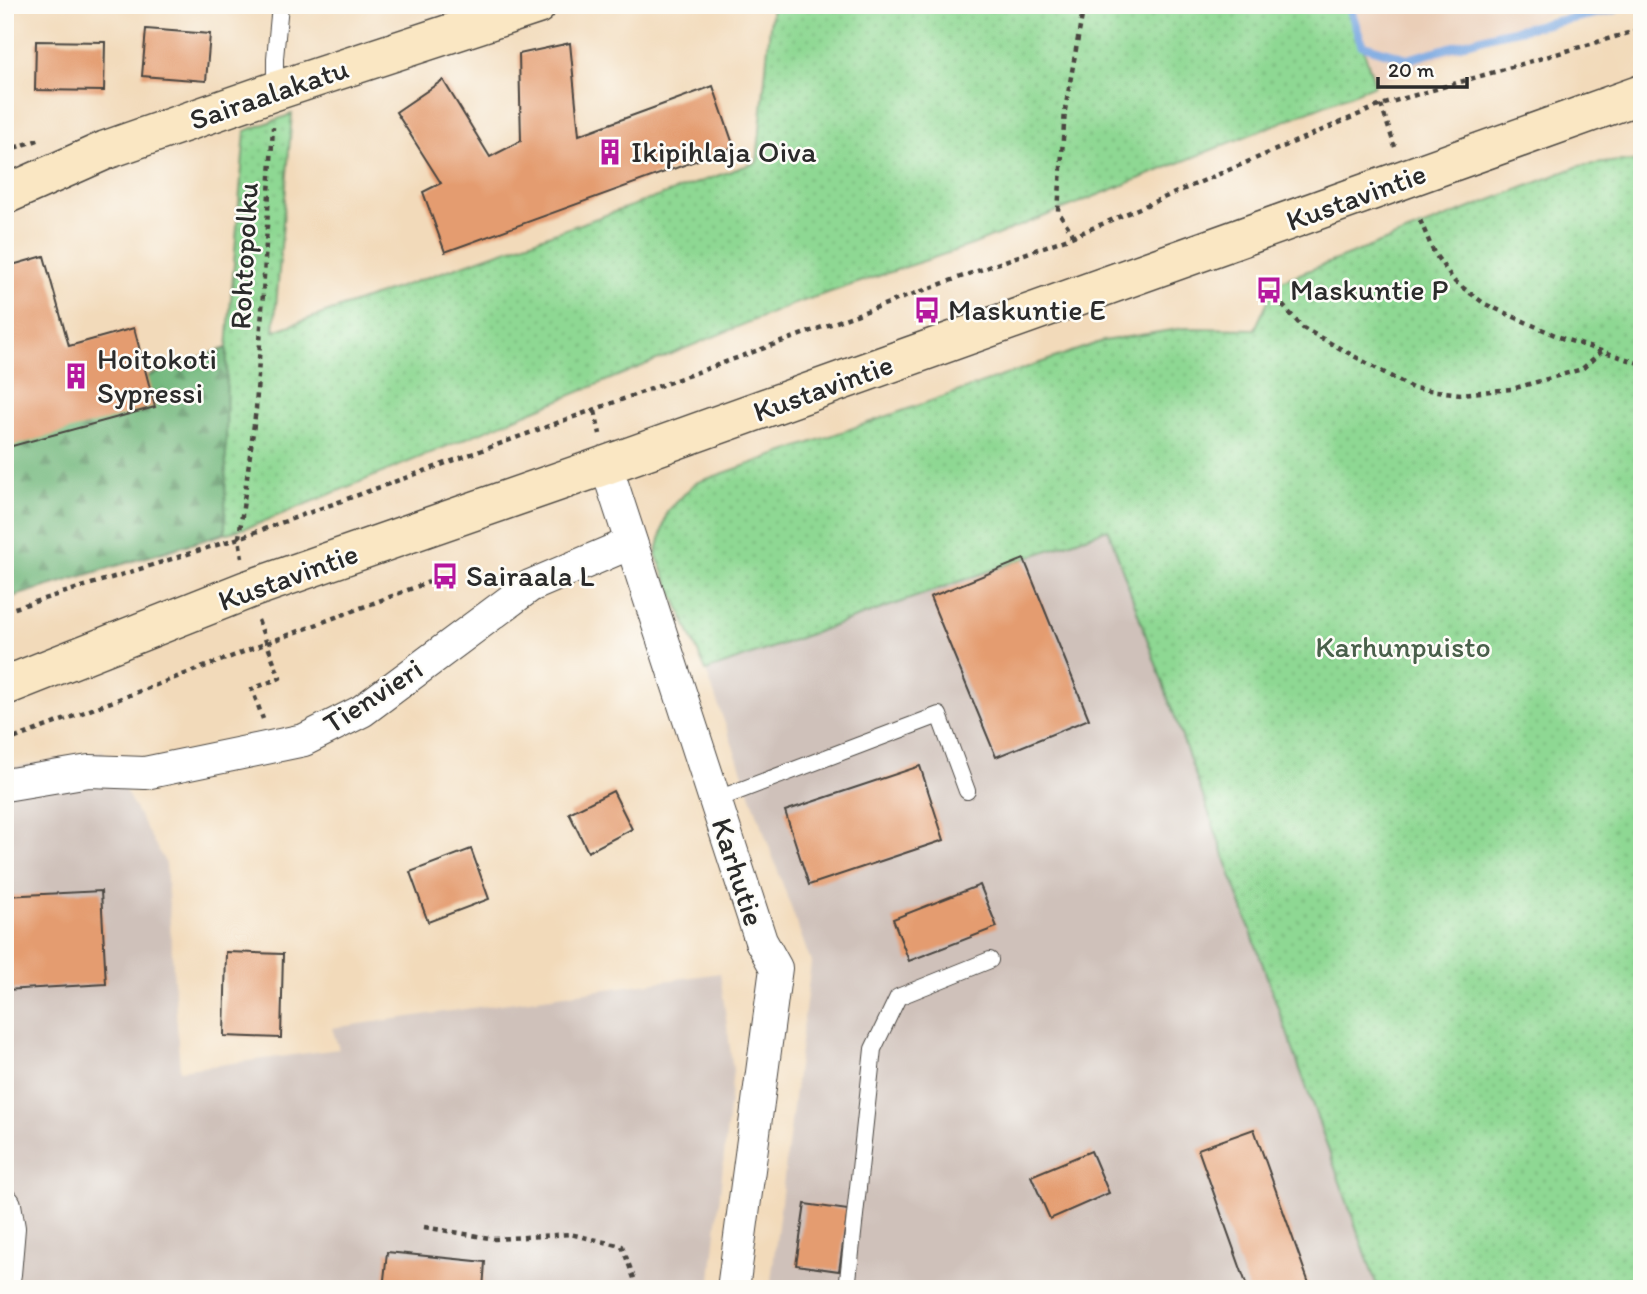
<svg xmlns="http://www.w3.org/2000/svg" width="1647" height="1294" font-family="Itim,sans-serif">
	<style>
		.built { fill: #eaceb7 }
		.industrial { fill: #cfc1ba }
		.grass { fill: url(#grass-dots); stroke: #5c825f; stroke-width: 2 }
		.forest { fill: url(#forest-firs); stroke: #4e7254; stroke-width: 2 }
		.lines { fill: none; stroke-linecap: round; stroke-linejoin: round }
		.stream { stroke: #76a5e0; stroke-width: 9 }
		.building { fill: #e49c6f }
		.lane-casing { stroke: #494540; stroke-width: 18 }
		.street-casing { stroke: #494540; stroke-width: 34 }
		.secondary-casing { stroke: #494540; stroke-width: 41 }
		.path { stroke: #494540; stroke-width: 4.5; stroke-dasharray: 5 5; stroke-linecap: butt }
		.lane { stroke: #fff; stroke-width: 16 }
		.street { stroke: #fff; stroke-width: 32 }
		.secondary { stroke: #fae7c3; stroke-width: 38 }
		.labels { text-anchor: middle; stroke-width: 5; stroke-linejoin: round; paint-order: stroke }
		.street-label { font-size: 30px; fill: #2b2b2b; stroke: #fdfcf7 }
		.poi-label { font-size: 30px; fill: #2b2b2b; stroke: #fdfcf7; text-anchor: start }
		.park-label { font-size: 30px; fill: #495f4a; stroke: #fdfcf7 }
	</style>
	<defs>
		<pattern id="grass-dots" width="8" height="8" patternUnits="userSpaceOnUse" patternTransform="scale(1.75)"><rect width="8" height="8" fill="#8ed893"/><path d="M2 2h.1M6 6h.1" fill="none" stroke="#7bba7f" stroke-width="1.8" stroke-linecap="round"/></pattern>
		<pattern id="forest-firs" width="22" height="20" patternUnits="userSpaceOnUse" patternTransform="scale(1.75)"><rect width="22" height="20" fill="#72b87d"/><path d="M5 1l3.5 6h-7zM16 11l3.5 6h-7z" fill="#5e9667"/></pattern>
	</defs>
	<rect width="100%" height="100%" fill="#fdfcf7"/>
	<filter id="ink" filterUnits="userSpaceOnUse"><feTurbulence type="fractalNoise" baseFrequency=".0143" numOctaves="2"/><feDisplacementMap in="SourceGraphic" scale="14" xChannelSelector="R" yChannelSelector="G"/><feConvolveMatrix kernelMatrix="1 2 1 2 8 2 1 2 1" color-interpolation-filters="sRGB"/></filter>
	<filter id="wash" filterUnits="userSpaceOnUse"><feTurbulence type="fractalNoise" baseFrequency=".00686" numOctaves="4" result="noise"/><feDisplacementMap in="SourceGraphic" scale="28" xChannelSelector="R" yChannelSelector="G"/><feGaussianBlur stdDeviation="1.57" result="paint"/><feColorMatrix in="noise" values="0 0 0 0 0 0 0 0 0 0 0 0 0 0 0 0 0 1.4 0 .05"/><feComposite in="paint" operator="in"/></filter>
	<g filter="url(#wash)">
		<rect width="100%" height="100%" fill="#f2daba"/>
		<path class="built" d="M1350,5H1571L1375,85Z"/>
		<g class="industrial">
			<path d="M1108,528L1378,1289H770L811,963L706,671Z"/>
			<path d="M103,751L166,864L180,1070L339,1049L332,1028L720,973L733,1070L710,1289H15L21,1220L5,1185V769Z"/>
		</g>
		<g class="grass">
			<path d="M772,5H1349L1375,85L972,245L791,305L255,525L5,599V427L227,348L245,131L292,114L274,331L757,162Z"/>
			<path d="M1619,161L1642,162V1289H1378L1108,529L706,671L656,555L667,512L695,483L1103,341L1184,328L1255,329L1276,283L1579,166Z"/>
		</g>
		<path class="forest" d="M227,348L225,533L5,599V427Z"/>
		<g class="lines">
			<path class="stream" d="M1349,5L1362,45L1409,59L1497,34L1616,9"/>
		</g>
		<g id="blocks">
			<g class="building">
				<path d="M146,29L210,34L206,81L142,76Z"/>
				<path d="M36,41L105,42L104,91L35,90Z"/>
				<path d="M570,43L579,135L713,86L734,147L445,252L423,192L441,183L396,112L443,80L490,157L521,141L519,54Z"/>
				<path d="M44,256L69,346L134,328L155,407L5,448V267Z"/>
				<path d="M1024,559L1089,719L996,757L930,597Z"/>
				<path d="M920,766L944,840L809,885L785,811Z"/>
				<path d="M613,791L632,829L588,852L569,813Z"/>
				<path d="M471,849L489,899L428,922L410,872Z"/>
				<path d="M980,885L997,927L909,961L893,919Z"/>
				<path d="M101,891L106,984L5,990V896Z"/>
				<path d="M226,952L283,954L281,1038L224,1036Z"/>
				<path d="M1254,1129L1311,1289H1248L1198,1149Z"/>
				<path d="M1091,1151L1109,1193L1050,1219L1031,1176Z"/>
				<path d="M805,1204L848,1210L839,1271L796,1265Z"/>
				<path d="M387,1252L485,1262L483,1289H383Z"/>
			</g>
		</g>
	</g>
	<g filter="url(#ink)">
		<use href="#blocks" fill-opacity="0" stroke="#494540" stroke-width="2"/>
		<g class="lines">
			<g class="lane-casing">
				<g id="lane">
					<path d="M275,91V58L280,5"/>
					<path d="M715,800L939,715L967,791"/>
					<path d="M847,1289L873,1049L898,997L990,960"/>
				</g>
			</g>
			<g class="street-casing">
				<g id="street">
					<path d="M606,465L761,941L776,968L733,1289"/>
					<path d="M5,785L89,771L145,773L304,740L362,711L530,586L631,543"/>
					<path d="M5,1205L9,1228L5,1274"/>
				</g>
			</g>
			<g class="secondary-casing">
				<g id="secondary">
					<path d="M5,195L106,150L275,91L537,5"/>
					<path d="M5,686L247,590L606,465L1642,94"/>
				</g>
			</g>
			<g class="path">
				<path d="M1381,105L1395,147"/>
				<path d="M5,151L41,139"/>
				<path d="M1420,220L1434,253L1455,282L1485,304L1564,339L1642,364"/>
				<path d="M1074,236L1058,211L1065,110L1084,5"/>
				<path d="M1269,290L1303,328L1412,388L1461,394L1512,389L1582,369L1602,351"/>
				<path d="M595,411L600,434"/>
				<path d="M242,558L239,538L256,409L273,127"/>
				<path d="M5,611L239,538L1074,236L1381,105L1642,29"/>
				<path d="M258,620L280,678L252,689L263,719"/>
				<path d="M5,742L445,576"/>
				<path d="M424,1227L495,1239L570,1234L622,1246L638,1289"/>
			</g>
			<use href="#lane" class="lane"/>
			<use href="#street" class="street"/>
			<use href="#secondary" class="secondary"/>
		</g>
	</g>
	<defs>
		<g id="building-bare" transform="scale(2.1)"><path d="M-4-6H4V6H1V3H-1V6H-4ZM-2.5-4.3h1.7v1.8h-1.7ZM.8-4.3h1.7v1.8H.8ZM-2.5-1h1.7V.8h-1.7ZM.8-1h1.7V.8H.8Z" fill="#b5179e" stroke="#fdfcf7" stroke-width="2.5" paint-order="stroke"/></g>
		<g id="bus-bare" transform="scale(2.1)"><path d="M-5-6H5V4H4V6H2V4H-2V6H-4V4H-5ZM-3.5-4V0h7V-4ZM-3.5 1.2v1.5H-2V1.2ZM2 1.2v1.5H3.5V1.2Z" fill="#b5179e" stroke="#fdfcf7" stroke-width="2.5" paint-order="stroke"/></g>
	</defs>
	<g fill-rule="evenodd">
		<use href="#building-bare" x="610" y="152"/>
		<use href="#bus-bare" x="1269" y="290"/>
		<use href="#bus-bare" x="927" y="310"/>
		<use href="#building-bare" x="76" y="376"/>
		<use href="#bus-bare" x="445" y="576"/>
	</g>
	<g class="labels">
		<g class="street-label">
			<text transform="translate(269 94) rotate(-19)" y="10">Sairaalakatu</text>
			<text transform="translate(1356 197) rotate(-20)" y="10">Kustavintie</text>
			<text transform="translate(244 256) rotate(-87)" y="10">Rohtopolku</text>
			<text transform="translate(823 388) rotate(-20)" y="10">Kustavintie</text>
			<text transform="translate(288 577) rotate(-20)" y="10">Kustavintie</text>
			<text transform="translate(373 696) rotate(-33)" y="10">Tienvieri</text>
			<text transform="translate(738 872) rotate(72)" y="10">Karhutie</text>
		</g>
		<g class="poi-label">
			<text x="631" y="162">Ikipihlaja Oiva</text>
			<text x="1290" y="300">Maskuntie P</text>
			<text x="948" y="320">Maskuntie E</text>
			<text x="97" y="369">Hoitokoti<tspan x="97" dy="34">Sypressi</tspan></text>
			<text x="466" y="586">Sairaala L</text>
		</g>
		<g class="park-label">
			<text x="1403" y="657">Karhunpuisto</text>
		</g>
	</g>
	<rect width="1647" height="1294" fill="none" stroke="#fdfcf7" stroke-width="28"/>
	<path d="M1378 77v10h89v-10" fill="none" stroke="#2b2b2b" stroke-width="3.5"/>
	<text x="1388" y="77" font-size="21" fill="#2b2b2b" stroke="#fdfcf7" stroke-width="5" paint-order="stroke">20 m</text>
</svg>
